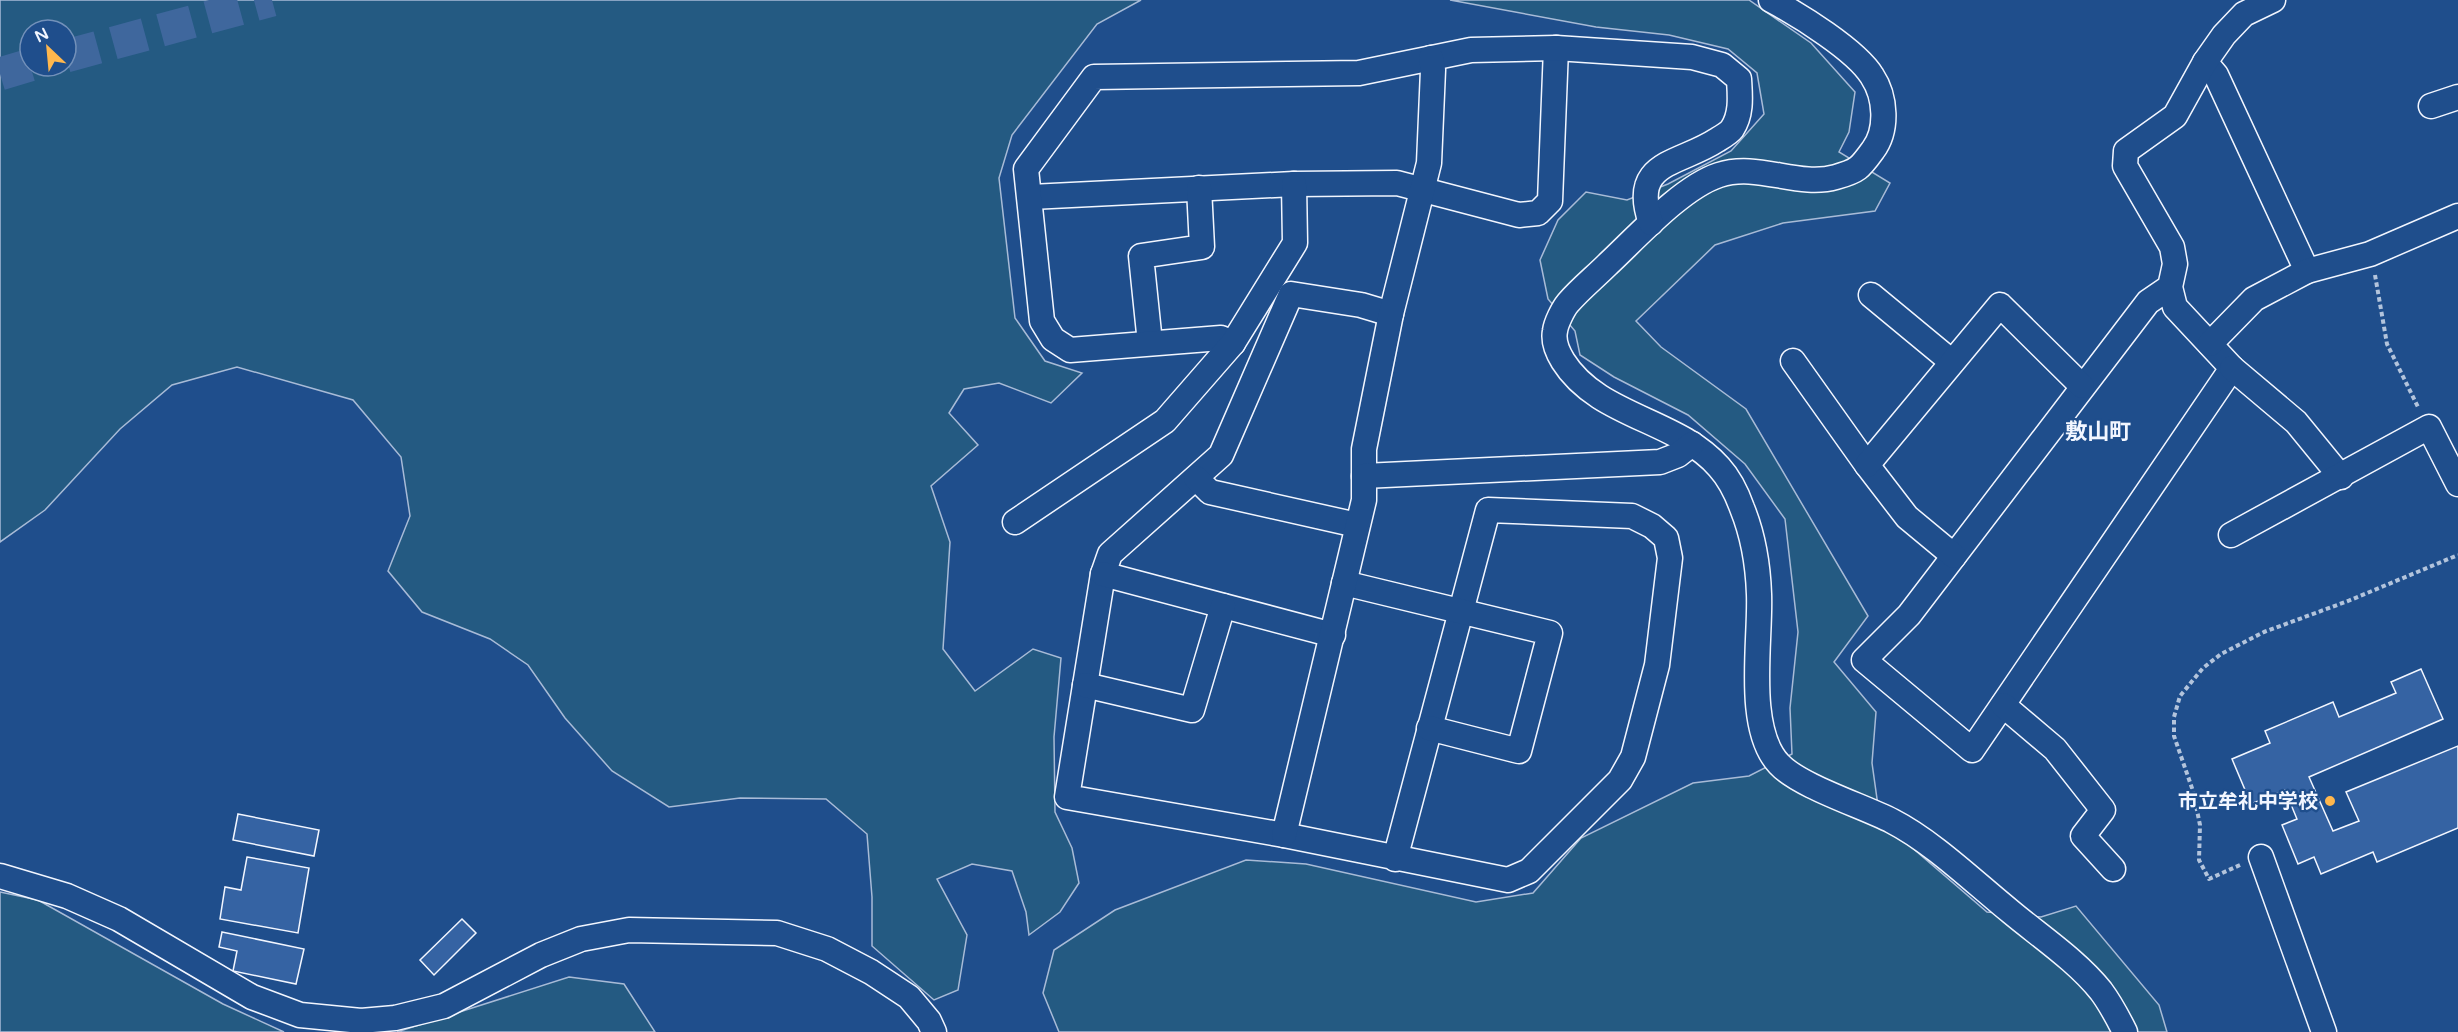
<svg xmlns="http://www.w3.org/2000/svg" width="2458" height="1032" font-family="'Varela Round','Noto Sans JP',sans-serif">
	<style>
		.green { fill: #245a82; stroke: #a8bbd7; stroke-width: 1.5; fill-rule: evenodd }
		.building { fill: #3563a3; stroke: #f2f6ff; stroke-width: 1.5 }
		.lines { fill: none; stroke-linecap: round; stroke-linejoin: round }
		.highway-tunnel { stroke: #3f679d; stroke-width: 33; stroke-dasharray: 33 16; stroke-linecap: butt }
		.minor-casing { stroke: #f2f6ff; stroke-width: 27 }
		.path { stroke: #b3c4dc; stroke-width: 4; stroke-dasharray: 4.5 3; stroke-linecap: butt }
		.minor { stroke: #1f4e8c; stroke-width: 24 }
		.poi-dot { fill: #ffb74d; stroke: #1f4e8c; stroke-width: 2 }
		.labels { text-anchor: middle; stroke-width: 4.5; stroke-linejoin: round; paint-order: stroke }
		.poi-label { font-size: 20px; font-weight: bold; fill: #f2f6ff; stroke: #1f4e8c; text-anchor: end }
		.quarter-label { font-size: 22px; font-weight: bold; fill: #f2f6ff; stroke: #1f4e8c }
	</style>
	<rect width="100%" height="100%" fill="#1f4e8c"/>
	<g class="green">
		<path d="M0,0H1141L1097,24L1012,135L999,178L1015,318L1045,361L1082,373L1051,403L999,383L964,389L949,413L978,445L931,486L950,542L943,649L975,691L1033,649L1061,658L1054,737L1055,812L1072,848L1079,883L1060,912L1029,935L1026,912L1012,871L972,864L937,879L967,935L958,990L934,1000L872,946V897L867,834L826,799L740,798L669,807L612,771L565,718L528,665L490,639L422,612L388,571L410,516L401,457L353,400L237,367L172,385L120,429L45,510L0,542ZM30,30H66V66H30Z"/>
		<path d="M1450,0H1749L1811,43L1855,92L1849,132L1839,152L1890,183L1875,211L1783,223L1715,245L1636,321L1661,347L1746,409L1868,616L1834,662L1876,712L1872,763L1880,820L1987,912L2041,917L2076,906L2159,1005L2167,1032H1059L1043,993L1054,950L1115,910L1246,860L1306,864L1476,902L1533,893L1581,838L1693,783L1749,776L1792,754L1790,708L1798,632L1785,519L1745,464L1688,415L1614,377L1580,355L1575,331L1548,299L1540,260L1558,220L1586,192L1627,200L1668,184L1731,151L1764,114L1757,73L1728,49L1669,35L1596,27Z"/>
		<path d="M0,892L38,900L223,1004L284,1032H0Z"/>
		<path d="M569,977L624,984L655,1032H397Z"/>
	</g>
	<g class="building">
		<path d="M2421,669L2443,719L2309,777L2333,831L2359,821L2346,792L2458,746V828L2377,862L2373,852L2321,874L2314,857L2298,864L2282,825L2297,819L2285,790L2251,804L2232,759L2270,743L2265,731L2333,702L2339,717L2396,693L2391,682Z"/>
		<path d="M238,814L319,830L314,856L233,840Z"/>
		<path d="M247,857L309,868L298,933L220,919L225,887L241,890Z"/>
		<path d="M462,919L476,933L434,975L420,960Z"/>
		<path d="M222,932L304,949L296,984L233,971L237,951L219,947Z"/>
	</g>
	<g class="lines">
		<g class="highway-tunnel">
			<path d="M66,56L272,0"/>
			<path d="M0,74L30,65"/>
		</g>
		<g class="minor-casing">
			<g id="minor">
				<path d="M1771,0C1799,15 1856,50 1872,76C1886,97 1888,130 1873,150C1860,168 1858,171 1836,177C1798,188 1758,162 1719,175C1682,187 1637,237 1608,264C1595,277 1580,289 1568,303C1563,309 1556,323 1555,331C1553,341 1558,353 1563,361C1598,417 1677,419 1719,467C1729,478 1737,494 1742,508C1753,535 1758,565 1759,594C1761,640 1745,728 1779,764C1799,786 1863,806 1892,821C1933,842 1975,883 2011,912C2041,937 2077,961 2101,991C2110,1003 2118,1018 2125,1032"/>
				<path d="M2205,62L2216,75L2307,271"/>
				<path d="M2431,106L2458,97"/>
				<path d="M1031,197L1294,184L1397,183L1519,215L1538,213L1550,201L1556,48"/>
				<path d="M2170,287L2148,302L1909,615L1864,660L1972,750L2232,368L2175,307L2170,287L2175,264L2172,247L2125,166L2126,151L2175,116L2205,62L2224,35L2244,14L2273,0"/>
				<path d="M1871,295L1952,362"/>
				<path d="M1391,314L1361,305L1291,294L1221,455L1110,554L1103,574L1067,797L1284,835L1508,880L1529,871L1620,780L1633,757L1657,665L1670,558L1666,538L1652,526L1632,516L1488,510L1395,859"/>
				<path d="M1150,343L1141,256L1202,247L1199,188"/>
				<path d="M1233,343L1221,338L1070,350L1053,339L1042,321L1026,169L1094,77L1359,73L1471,50L1556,48L1692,57L1722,65L1739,79C1740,96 1742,114 1732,129C1729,133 1722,137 1717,140C1679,165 1629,161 1651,223"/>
				<path d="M2210,344L2254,299L2307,271L2370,254L2458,216"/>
				<path d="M1793,361L1867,465L1907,517L1954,556"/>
				<path d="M2232,368L2296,422L2341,477"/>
				<path d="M1867,465L2000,305L2082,386"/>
				<path d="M1364,476V449L1391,314L1429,163L1433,70L1431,58"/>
				<path d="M1196,478L1210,492L1357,525"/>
				<path d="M1015,522L1165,421L1233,343L1295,243L1294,184"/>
				<path d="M2231,535L2429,427L2458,484"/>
				<path d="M1103,574L1333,635"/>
				<path d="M1344,583L1550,633L1519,751L1429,728"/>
				<path d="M1085,685L1192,710L1223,606"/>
				<path d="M2003,705L2055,749L2103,810L2083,836L2113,869"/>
				<path d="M1284,835L1364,500V476L1660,462L1678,455L1692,444"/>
				<path d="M2261,857L2324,1032"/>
				<path d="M0,876L67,896L119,919L252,997L300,1015L361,1021L395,1018L444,1006L541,955L581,939L629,930L777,933L827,949L871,972L909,997L929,1021L934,1032"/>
			</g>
		</g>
		<g class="path">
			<path d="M2375,275L2387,344L2419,409"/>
			<path d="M2240,865L2209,879L2199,860L2200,825L2193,791L2174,736V717L2180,696L2203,668L2221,654L2264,632L2348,601L2458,555"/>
		</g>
		<use href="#minor" class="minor"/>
	</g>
	<circle class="poi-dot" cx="2330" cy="801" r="6"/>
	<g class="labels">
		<g class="poi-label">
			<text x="2318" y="808">市立牟礼中学校</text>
		</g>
		<g class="quarter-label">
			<text x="2098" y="439">敷山町</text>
		</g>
	</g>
	<g transform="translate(48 48) rotate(334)"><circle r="28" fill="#1f4e8c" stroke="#7391ba" stroke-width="1.5"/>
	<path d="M0-4.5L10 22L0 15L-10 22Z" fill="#ffb74d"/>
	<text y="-9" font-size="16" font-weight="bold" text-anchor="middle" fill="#f2f6ff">N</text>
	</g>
</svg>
